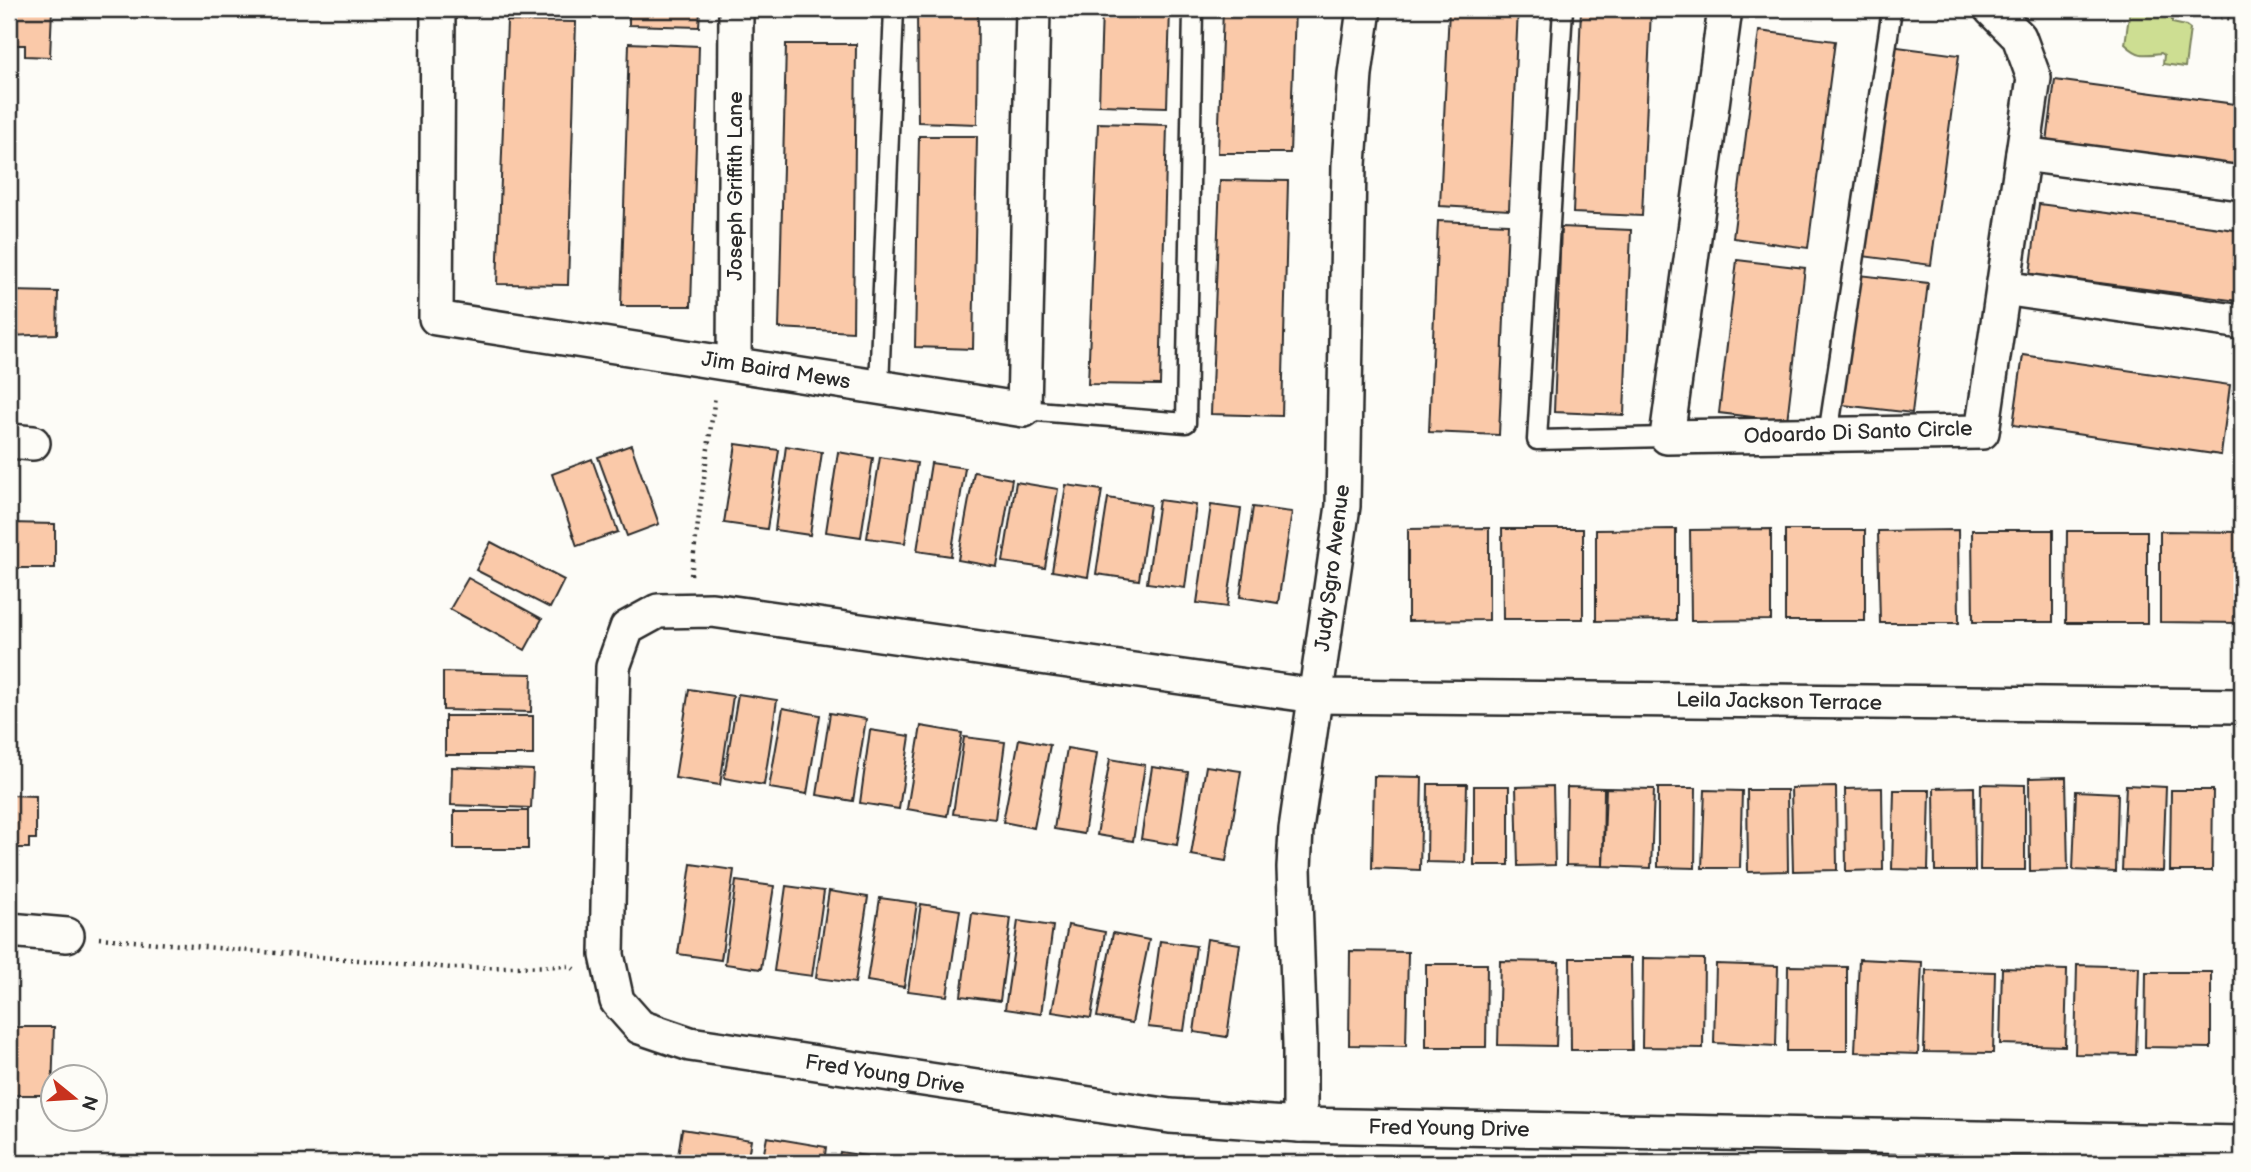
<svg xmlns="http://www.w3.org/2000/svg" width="2251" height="1172" font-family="'Balsamiq Sans',sans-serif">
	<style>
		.green { fill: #cdde92; stroke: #7c845e; stroke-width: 2 }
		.building { fill: #fac9a9; stroke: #2b2b2b; stroke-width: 2 }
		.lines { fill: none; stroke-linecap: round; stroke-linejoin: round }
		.lane-casing { stroke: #2b2b2b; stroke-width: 23 }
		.street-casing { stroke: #2b2b2b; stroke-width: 38 }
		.path { stroke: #2b2b2b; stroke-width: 4.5; stroke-dasharray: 2 5; stroke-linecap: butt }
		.lane { stroke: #fdfcf7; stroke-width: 18 }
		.street { stroke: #fdfcf7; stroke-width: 33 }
		.labels { text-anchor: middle; stroke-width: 6; stroke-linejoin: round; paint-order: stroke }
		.street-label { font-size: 21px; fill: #2b2b2b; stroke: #fdfcf7 }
	</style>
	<rect width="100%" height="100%" fill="#fdfcf7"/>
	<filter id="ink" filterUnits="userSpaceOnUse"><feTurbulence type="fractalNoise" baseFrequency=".0143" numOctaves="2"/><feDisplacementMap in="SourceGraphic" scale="14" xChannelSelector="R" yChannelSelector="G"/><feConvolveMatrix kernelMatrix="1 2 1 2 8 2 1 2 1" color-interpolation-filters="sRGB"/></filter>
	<g filter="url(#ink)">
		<path class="green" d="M2130,9L2172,16V23L2186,26L2190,29L2185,67L2163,64L2164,55L2161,53C2144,55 2139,57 2125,44Z"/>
		<g class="building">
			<path d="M9,9H52L50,57L25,56V45H9Z"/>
			<path d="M629,9H700L699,27L629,25Z"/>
			<path d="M917,9H978L977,124L918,122Z"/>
			<path d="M1102,9H1170L1167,107L1099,105Z"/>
			<path d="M1223,9H1295L1290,153H1218Z"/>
			<path d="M1449,9H1518L1509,210L1440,206Z"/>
			<path d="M1581,9H1651L1642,216L1573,213Z"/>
			<path d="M507,21L576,22L568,285L497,284Z"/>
			<path d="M1759,31L1835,41L1808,248L1733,238Z"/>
			<path d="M629,43L699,46L691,306H621Z"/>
			<path d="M786,44H856L853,332L779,328Z"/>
			<path d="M1890,46L1959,55L1931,265L1862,256Z"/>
			<path d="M2055,80L2242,105V177L2046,150Z"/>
			<path d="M1098,123L1167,125L1160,385L1088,384Z"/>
			<path d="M919,136H977L973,349L915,347Z"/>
			<path d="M1220,180L1288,181L1282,416L1211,414Z"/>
			<path d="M2039,204L2242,231V267L2238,301L2030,274Z"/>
			<path d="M1438,221L1508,224L1499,435L1429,432Z"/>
			<path d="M1561,227L1631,230L1624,415L1554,412Z"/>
			<path d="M1737,260L1805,268L1787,421L1719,413Z"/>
			<path d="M1859,275L1928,283L1912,413L1843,405Z"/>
			<path d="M9,291L58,292L57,334L9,336Z"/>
			<path d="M2023,355L2230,385L2221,455L2013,425Z"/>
			<path d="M736,444L779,450L767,529L724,523Z"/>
			<path d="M631,445L659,524L627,536L598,457Z"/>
			<path d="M786,446L822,452L810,535L775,530Z"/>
			<path d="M838,452L873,458L861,537L826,532Z"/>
			<path d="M880,457L917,463L905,543L867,538Z"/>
			<path d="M592,459L618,532L577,546L552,474Z"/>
			<path d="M931,463L965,468L951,556L917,551Z"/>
			<path d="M974,472L1012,479L997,567L958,560Z"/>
			<path d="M1016,482L1058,489L1045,568L1003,562Z"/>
			<path d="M1066,485L1102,490L1088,577L1052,571Z"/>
			<path d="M1108,498L1150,505L1139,580L1096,574Z"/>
			<path d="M1159,500L1196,505L1185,588L1147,583Z"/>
			<path d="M1211,505L1241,509L1227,607L1197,603Z"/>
			<path d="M1253,507L1292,512L1278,603L1240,597Z"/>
			<path d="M9,523L55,524V568H9Z"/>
			<path d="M1489,528V620L1408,621V529Z"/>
			<path d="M1502,529H1583V619H1503Z"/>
			<path d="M1676,529V620L1596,621V530Z"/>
			<path d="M1771,529V620L1691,621L1690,530Z"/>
			<rect x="1785" y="530" width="80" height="91"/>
			<path d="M1958,530L1959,623H1880L1878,531Z"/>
			<path d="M1972,530H2053V622H1973Z"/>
			<path d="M2067,531H2147V623H2066Z"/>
			<path d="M2160,531L2241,532V623L2160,622Z"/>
			<path d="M491,542L564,580L550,608L476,570Z"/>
			<path d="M468,578L542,619L525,650L450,609Z"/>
			<path d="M443,672L532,674L531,712L443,710Z"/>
			<path d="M689,689L733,696L720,785L675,778Z"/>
			<path d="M738,694L777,700L764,785L724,778Z"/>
			<path d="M783,708L820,715L807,794L769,788Z"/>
			<path d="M830,713L866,719L853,801L817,795Z"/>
			<rect x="445" y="716" width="88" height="39"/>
			<path d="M921,726L962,733L947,816L907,809Z"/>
			<path d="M870,730L910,736L899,809L860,803Z"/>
			<path d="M964,737L1005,742L995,819L953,814Z"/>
			<path d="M1019,739L1050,745L1034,828L1003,822Z"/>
			<path d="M1067,748L1097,753L1084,834L1054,829Z"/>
			<path d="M1110,759L1145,765L1133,841L1097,835Z"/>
			<path d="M1206,766L1241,771L1226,861L1191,855Z"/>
			<path d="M452,767L533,770L531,808L451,805Z"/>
			<path d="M1152,767L1188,772L1177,845L1141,839Z"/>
			<path d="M1374,776L1422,777L1420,870L1372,868Z"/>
			<path d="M2066,777L2068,870L2030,871L2029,778Z"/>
			<path d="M1428,784H1467L1465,863L1427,862Z"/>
			<path d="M1981,784L2025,785V870H1980Z"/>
			<path d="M2126,785L2166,787L2163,871L2122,870Z"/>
			<rect x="1474" y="786" width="35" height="79"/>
			<path d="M1553,786L1555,865L1518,866L1516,787Z"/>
			<path d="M1567,787L1604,788L1603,866L1566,865Z"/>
			<path d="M1836,787L1837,870L1793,871L1791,788Z"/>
			<path d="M1974,787L1975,871H1935L1934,788Z"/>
			<path d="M1606,788L1654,789L1651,868L1603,866Z"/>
			<path d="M1658,788H1696L1695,868L1658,867Z"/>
			<path d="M1882,788L1883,870L1846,871L1845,789Z"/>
			<path d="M1705,790L1742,791L1740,868H1702Z"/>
			<path d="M1747,790H1787L1788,871L1748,872Z"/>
			<path d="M1894,790H1930L1928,870L1892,869Z"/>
			<path d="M2171,790H2213L2212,871H2170Z"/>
			<path d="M2076,791L2118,793L2116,872L2073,870Z"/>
			<path d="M9,795L36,796V839H29V848H9Z"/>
			<rect x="454" y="811" width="74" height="38"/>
			<path d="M691,864L734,870L721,960L678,954Z"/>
			<path d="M736,881L774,886L761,969L725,964Z"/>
			<path d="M786,886L824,891L812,976L774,971Z"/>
			<path d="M829,891L868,897L855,983L816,978Z"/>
			<path d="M880,898L917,903L904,987L867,981Z"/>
			<path d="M921,904L960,910L947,996L908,991Z"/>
			<path d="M972,913L1011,918L1000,1001L961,996Z"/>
			<path d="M1018,921L1053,926L1041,1014L1005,1009Z"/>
			<path d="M1068,925L1105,932L1091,1018L1052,1012Z"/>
			<path d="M1113,933L1149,940L1132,1023L1097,1017Z"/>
			<path d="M1207,939L1240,944L1227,1037L1194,1032Z"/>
			<path d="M1160,941L1196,946L1184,1031L1148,1027Z"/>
			<path d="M1350,951L1408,952L1406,1046L1349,1045Z"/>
			<path d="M1570,958H1631L1632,1050H1571Z"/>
			<path d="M1643,958L1704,959L1703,1048L1642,1047Z"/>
			<path d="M1859,959L1922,962L1918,1054L1855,1052Z"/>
			<path d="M1500,961L1559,962L1556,1046L1498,1045Z"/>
			<path d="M1426,964H1487L1486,1047H1426Z"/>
			<path d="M1716,964L1778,966L1776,1046L1714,1043Z"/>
			<path d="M2077,965L2139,967L2136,1055L2075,1054Z"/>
			<path d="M1788,966L1847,967V1051H1787Z"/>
			<path d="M2002,968L2067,970L2065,1046L2000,1044Z"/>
			<path d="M1926,970L1995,972L1993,1053L1924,1052Z"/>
			<path d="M2146,972H2211V1048L2145,1047Z"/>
			<path d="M9,1027H54L52,1095H9Z"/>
			<path d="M682,1129L751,1140L747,1163H677Z"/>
			<path d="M767,1137L826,1147L824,1163H762Z"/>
			<path d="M840,1152L899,1161V1163H838Z"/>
			<path d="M913,1159L940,1163H912Z"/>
		</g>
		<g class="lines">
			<g class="lane-casing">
				<g id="lane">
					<path d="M1563,9L1537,440L1667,437"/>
					<path d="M879,387L894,9"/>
					<path d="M1024,410L1186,423L1193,9"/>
					<path d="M1828,435L1892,9"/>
				</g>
			</g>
			<g class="street-casing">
				<g id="street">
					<path d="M438,9L436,318L1024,410L1033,9"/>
					<path d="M1725,9L1667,437L1982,432L2034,78L2019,37L1991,9"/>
					<path d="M2023,154L2242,183"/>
					<path d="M2003,288L2242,322"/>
					<path d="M734,363L736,9"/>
					<path d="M9,441L33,443"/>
					<path d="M2242,706L1315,696L712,610L658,611L627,628L613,667L607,955L617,1001L640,1027L690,1044L1170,1116L1300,1125L2242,1143"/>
					<path d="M9,930L67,935"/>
					<path d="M1300,1125V1045L1294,868L1296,829L1343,506L1349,165L1355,74L1364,9"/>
				</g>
			</g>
			<g class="path">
				<path d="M2165,9L2242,20"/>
				<path d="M691,575L715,396"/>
				<path d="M99,938L452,968L570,966L574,969"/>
			</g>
			<use href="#lane" class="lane"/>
			<use href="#street" class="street"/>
		</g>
	</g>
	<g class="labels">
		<g class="street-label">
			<text transform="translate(735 186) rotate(-90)" y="7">Joseph Griffith Lane</text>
			<text transform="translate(776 370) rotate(9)" y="7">Jim Baird Mews</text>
			<text transform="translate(1858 432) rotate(-2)" y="7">Odoardo Di Santo Circle</text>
			<text transform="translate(1332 568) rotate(-83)" y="7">Judy Sgro Avenue</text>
			<text transform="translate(1779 701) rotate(1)" y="7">Leila Jackson Terrace</text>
			<text transform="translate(885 1074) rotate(9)" y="7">Fred Young Drive</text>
			<text transform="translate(1449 1128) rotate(1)" y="7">Fred Young Drive</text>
		</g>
	</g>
	<rect width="2251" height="1172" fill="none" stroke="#fdfcf7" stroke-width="35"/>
	<rect x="18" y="18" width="2216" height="1137" fill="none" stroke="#2b2b2b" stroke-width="2.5" filter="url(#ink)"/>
	<g transform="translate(74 1098) rotate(108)"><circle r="33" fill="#fdfcf7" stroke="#a9a8a5" stroke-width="2"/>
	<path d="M0-5L12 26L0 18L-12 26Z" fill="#c8321e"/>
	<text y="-10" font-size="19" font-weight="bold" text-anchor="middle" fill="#2b2b2b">N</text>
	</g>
</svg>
